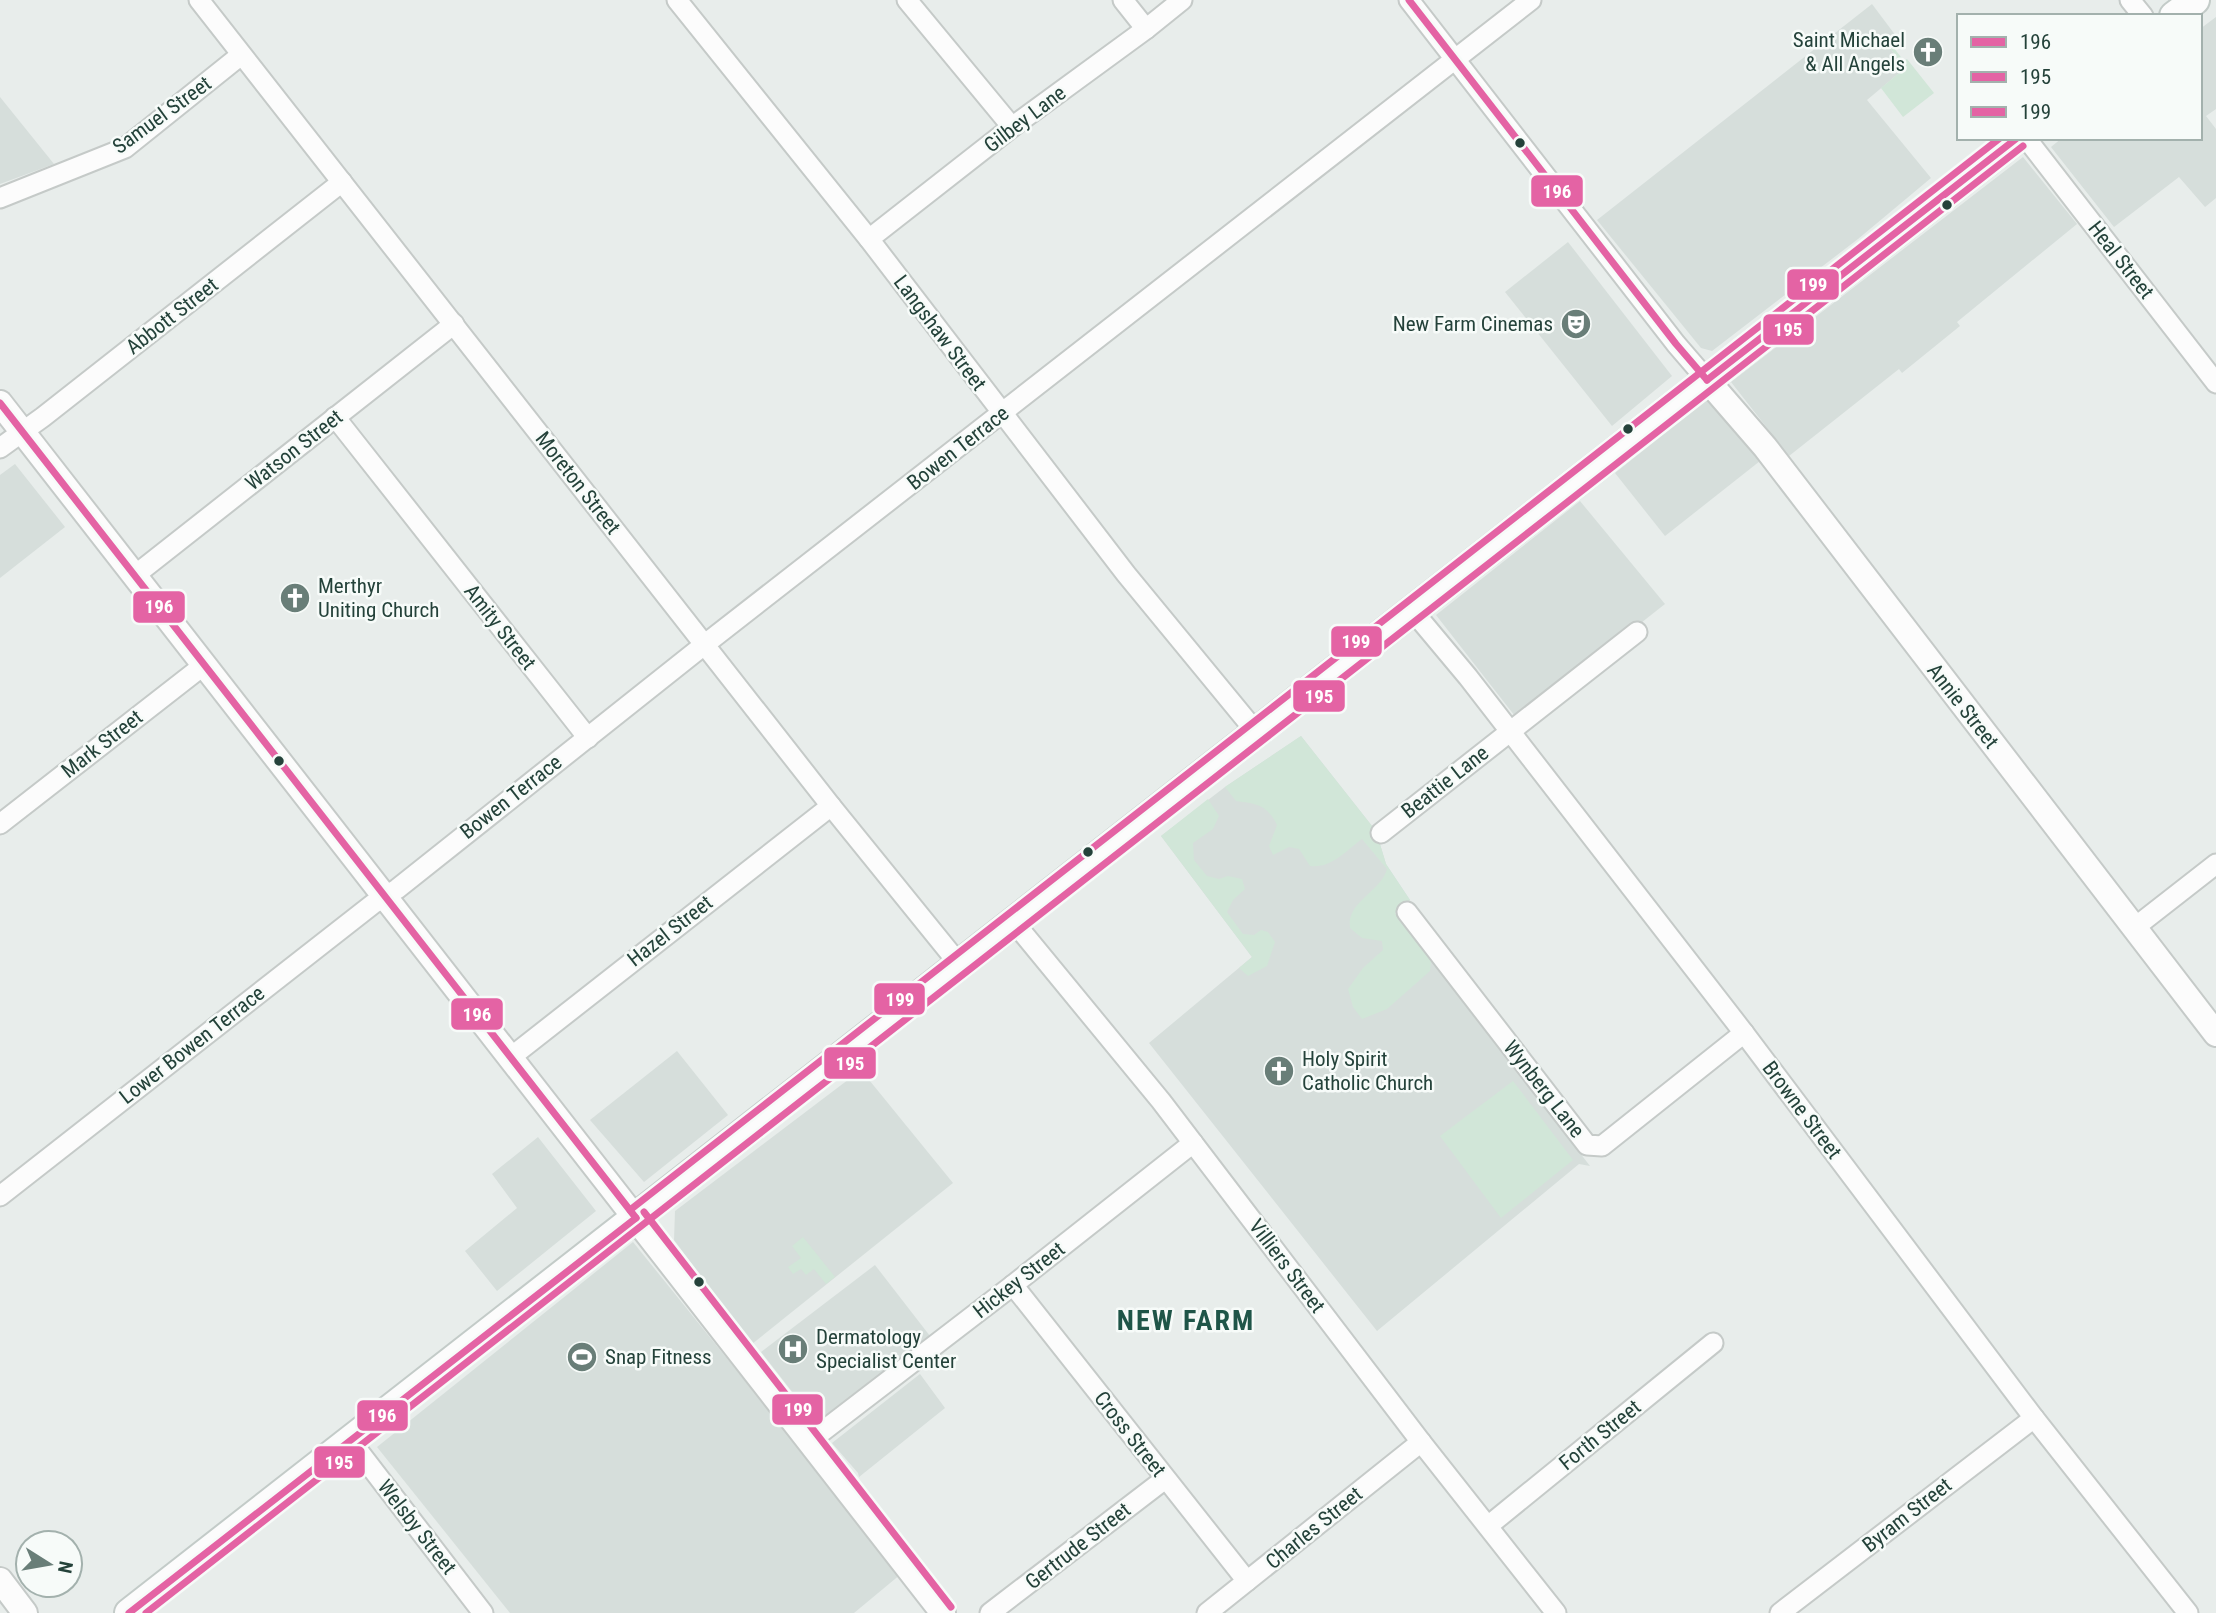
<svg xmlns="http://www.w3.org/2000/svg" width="2216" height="1613" font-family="'Roboto Condensed',sans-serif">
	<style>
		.built { fill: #d6dedb }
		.green { fill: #d1e6d8 }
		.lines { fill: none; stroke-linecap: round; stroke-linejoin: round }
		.minor-casing { stroke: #c5cac8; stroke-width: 23 }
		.tertiary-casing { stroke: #c5cac8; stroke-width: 28 }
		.secondary-casing { stroke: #c3cbc8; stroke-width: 32 }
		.minor { stroke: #fcfcfc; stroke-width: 19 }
		.tertiary { stroke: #fcfcfc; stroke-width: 24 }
		.secondary { stroke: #fcfcfc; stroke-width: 28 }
		.bus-1-casing { stroke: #f7fbf9; stroke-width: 12 }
		.bus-2-casing { stroke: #f7fbf9; stroke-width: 12 }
		.bus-3-casing { stroke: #f7fbf9; stroke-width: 12 }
		.bus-1 { stroke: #e463a4; stroke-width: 7 }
		.bus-2 { stroke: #e463a4; stroke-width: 7 }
		.bus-3 { stroke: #e463a4; stroke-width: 7 }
		.bus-dot { fill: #24423a; stroke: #f7fbf9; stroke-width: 2.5 }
		.labels { text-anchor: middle; stroke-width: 5; stroke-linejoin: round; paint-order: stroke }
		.poi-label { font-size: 21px; fill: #24423a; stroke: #f7fbf9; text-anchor: start }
		.street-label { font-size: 21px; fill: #24423a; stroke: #f7fbf9 }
		.district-label { font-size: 28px; font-weight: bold; letter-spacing: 2px; fill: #1f5548; stroke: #f7fbf9 }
		.line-badge { stroke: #f7fbf9; stroke-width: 2.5 }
		.badge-label { font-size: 19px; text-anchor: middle; font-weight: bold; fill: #fff }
	</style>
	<rect width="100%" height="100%" fill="#e8edeb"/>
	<g class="built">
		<path d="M1872,4L1896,36L1887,44L1905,68L1867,100L1931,178L1858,239L1712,351L1701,348L1597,220Z"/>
		<path d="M2216,17V109L2206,116L2216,129V198L2205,207L2179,177L2114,227L2051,147L2062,138H2200V29Z"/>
		<path d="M0,97L54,164L0,184Z"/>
		<path d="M2023,157L2077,224L1957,322L1960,326L1902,373L1899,369L1789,456L1731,382Z"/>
		<path d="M1568,242L1672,376L1612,426L1505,292Z"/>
		<path d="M1711,396L1760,461L1665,536L1615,473Z"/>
		<path d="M15,464L65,527L0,578V475Z"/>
		<path d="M1580,501L1665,604L1518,720L1436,615Z"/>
		<path d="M1301,736L1376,831L1386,864L1410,900L1395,913L1590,1166L1579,1164L1377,1331L1149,1043L1252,957L1161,836L1225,787Z"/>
		<path d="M677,1051L728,1115L644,1182L590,1120Z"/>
		<path d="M861,1070L953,1183L752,1344L674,1240L675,1211Z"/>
		<path d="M538,1137L596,1211L497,1291L465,1251L517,1208L492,1174Z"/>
		<path d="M633,1242L901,1574L854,1613H510L377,1447Z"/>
		<path d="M875,1265L930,1336L818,1425L761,1352Z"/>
		<path d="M920,1374L945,1408L859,1477L858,1473L832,1443Z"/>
	</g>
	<g class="green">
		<path d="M1890,43L1904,61L1907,59L1934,93L1903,117L1881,88L1905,68L1887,44Z"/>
		<path d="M1301,736L1376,831L1386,864L1410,900L1395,913L1431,960L1430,971L1387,1009L1362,1019L1353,1007L1348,989L1363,968L1383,950L1382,941L1362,938L1350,928C1350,924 1349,920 1351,916C1356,899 1382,888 1387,869L1362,839C1347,850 1331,869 1310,866L1299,849L1289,847L1273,855L1269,846L1277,825C1267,805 1258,804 1236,801L1225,787Z"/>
		<path d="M1208,799L1219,816L1213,829L1193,843L1194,860L1207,876L1219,879L1228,876L1242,879L1245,889L1233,900L1227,912L1243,934L1254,935L1261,930L1268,932L1275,942L1267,966L1248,976L1239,968L1252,957L1161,836Z"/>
		<path d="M1513,1081L1573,1160L1501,1218L1440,1136Z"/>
		<path d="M803,1237L835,1277L826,1284L814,1269L806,1275L801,1269L793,1274L788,1267L801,1258L792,1246Z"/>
	</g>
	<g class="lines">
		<g class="minor-casing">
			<g id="minor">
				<path d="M199,0L831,806L959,964"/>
				<path d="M677,0L869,239L1126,574L1256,732"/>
				<path d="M907,0L1012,127"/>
				<path d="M1123,0L1146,29"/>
				<path d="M1409,0L1676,344L1707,380"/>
				<path d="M2130,0L2143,16"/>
				<path d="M2026,138L2216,383"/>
				<path d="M0,198L125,148L241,55"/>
				<path d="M869,239L1012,127L1146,29L1182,0"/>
				<path d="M335,417L588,738"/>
				<path d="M0,448L43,417L342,182"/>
				<path d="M134,576L454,324"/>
				<path d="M1412,610L1468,677L1744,1033L2034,1418L2188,1613"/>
				<path d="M0,824L204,665"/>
				<path d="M1381,833L1637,632"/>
				<path d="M1407,912L1587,1145L1602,1146L1744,1033"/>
				<path d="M1013,921L1161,1101L1421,1442L1556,1613"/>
				<path d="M2134,928L2216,864"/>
				<path d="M511,1057L831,806"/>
				<path d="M0,1196L373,904L397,889L704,645L1531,0"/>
				<path d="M1013,1285L1247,1581"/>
				<path d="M350,1440L483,1613"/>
				<path d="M810,1441L1013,1285L1193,1143"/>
				<path d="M1488,1526L1713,1343"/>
				<path d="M990,1613L1165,1479"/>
				<path d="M1207,1613L1421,1442"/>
				<path d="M1780,1613L2034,1418"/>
			</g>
		</g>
		<g class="tertiary-casing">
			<g id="tertiary">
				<path d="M1707,380L1765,447L2216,1034"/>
				<path d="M0,403L943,1613"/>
				<path d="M0,1580L25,1613"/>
			</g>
		</g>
		<g class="secondary-casing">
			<g id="secondary">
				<path d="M2174,16L2195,0"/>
				<path d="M129,1613L2017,138"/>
			</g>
		</g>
		<use href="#minor" class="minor"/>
		<use href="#tertiary" class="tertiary"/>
		<use href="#secondary" class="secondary"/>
		<g class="bus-1-casing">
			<g id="bus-1">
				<path d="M1409,0L1676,344L1707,380"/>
				<path d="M1707,380L2017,138"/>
				<path d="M0,403L636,1218"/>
				<path d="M129,1613L636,1218"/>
			</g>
		</g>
		<g class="bus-2-casing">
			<path id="bus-2" d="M146,1613L2023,146"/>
		</g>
		<g class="bus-3-casing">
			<g id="bus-3">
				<path d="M630,1210L2000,138"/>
				<path d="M644,1212L951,1607"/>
			</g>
		</g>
		<use href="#bus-1" class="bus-1"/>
		<use href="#bus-2" class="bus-2"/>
		<use href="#bus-3" class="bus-3"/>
	</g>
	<defs>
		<g id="church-disc" transform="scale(1.575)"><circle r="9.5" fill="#697e78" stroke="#f7fbf9"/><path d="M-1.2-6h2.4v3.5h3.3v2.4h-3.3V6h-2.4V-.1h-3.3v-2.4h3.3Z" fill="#fff"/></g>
		<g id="theatre-disc" transform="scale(1.575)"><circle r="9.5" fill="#697e78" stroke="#f7fbf9"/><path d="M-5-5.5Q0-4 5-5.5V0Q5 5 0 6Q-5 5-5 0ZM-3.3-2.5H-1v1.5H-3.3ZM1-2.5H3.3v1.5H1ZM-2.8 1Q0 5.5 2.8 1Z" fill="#fff"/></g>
		<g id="hospital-disc" transform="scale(1.575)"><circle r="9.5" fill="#697e78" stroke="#f7fbf9"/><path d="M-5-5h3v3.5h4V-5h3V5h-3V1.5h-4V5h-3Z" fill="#fff"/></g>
		<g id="stadium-disc" transform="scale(1.575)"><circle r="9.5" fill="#697e78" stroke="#f7fbf9"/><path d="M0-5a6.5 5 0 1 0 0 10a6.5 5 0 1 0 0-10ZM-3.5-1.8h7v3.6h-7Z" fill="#fff"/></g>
	</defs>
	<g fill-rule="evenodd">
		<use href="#church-disc" x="1928" y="52"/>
		<use href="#theatre-disc" x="1576" y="324"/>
		<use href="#church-disc" x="295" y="598"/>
		<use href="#church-disc" x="1279" y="1071"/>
		<use href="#hospital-disc" x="793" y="1349"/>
		<use href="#stadium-disc" x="582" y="1357"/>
	</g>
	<g class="bus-dot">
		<circle cx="1520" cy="143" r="6"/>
		<circle cx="1947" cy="205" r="6"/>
		<circle cx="1628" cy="429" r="6"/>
		<circle cx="279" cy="761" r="6"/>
		<circle cx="1088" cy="852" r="6"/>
		<circle cx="699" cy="1282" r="6"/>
	</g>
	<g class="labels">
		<g class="poi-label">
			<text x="1905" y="47" text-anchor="end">Saint Michael<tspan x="1905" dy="24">&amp; All Angels</tspan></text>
			<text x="1553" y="331" text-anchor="end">New Farm Cinemas</text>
			<text x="318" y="593">Merthyr<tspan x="318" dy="24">Uniting Church</tspan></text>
			<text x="1302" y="1066">Holy Spirit<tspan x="1302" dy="24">Catholic Church</tspan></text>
			<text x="816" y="1344">Dermatology<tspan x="816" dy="24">Specialist Center</tspan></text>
			<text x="605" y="1364">Snap Fitness</text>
		</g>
		<g class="street-label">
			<text transform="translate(162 115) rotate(-36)" y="7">Samuel Street</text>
			<text transform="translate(1025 119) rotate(-37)" y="7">Gilbey Lane</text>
			<text transform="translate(2121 260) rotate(52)" y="7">Heal Street</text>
			<text transform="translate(172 316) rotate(-38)" y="7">Abbott Street</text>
			<text transform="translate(940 333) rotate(53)" y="7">Langshaw Street</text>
			<text transform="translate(958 448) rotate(-38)" y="7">Bowen Terrace</text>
			<text transform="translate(294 450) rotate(-38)" y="7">Watson Street</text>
			<text transform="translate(578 483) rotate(52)" y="7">Moreton Street</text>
			<text transform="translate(500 627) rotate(52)" y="7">Amity Street</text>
			<text transform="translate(1963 706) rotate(52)" y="7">Annie Street</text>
			<text transform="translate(102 744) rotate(-38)" y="7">Mark Street</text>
			<text transform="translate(1445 782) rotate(-38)" y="7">Beattie Lane</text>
			<text transform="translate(511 797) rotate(-38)" y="7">Bowen Terrace</text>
			<text transform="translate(670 931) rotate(-38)" y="7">Hazel Street</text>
			<text transform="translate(192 1045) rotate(-38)" y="7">Lower Bowen Terrace</text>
			<text transform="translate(1544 1089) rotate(52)" y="7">Wynberg Lane</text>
			<text transform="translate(1802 1110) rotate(53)" y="7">Browne Street</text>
			<text transform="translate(1287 1266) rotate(53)" y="7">Villiers Street</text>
			<text transform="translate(1019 1280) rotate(-38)" y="7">Hickey Street</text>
			<text transform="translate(1130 1434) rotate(52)" y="7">Cross Street</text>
			<text transform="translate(1600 1435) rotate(-39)" y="7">Forth Street</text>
			<text transform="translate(1907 1515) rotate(-38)" y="7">Byram Street</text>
			<text transform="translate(417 1527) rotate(52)" y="7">Welsby Street</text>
			<text transform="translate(1314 1528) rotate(-39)" y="7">Charles Street</text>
			<text transform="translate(1078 1546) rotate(-38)" y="7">Gertrude Street</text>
		</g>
		<g class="district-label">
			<text x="1186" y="1330">NEW FARM</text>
		</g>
	</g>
	<g class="line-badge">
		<rect x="1530" y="174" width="54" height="34" rx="7" fill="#e463a4"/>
		<rect x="1786" y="268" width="54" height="33" rx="7" fill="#e463a4"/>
		<rect x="1762" y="313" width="53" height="33" rx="7" fill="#e463a4"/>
		<rect x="132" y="590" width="54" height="34" rx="7" fill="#e463a4"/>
		<rect x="1330" y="625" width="53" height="33" rx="7" fill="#e463a4"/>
		<rect x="1292" y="679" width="54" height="34" rx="7" fill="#e463a4"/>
		<rect x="873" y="982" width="53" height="34" rx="7" fill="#e463a4"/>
		<rect x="450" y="997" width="54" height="34" rx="7" fill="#e463a4"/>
		<rect x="823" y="1046" width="54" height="34" rx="7" fill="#e463a4"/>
		<rect x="771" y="1393" width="53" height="33" rx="7" fill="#e463a4"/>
		<rect x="356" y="1399" width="53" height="33" rx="7" fill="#e463a4"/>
		<rect x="313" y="1445" width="53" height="34" rx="7" fill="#e463a4"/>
	</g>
	<g class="badge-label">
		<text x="1557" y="198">196</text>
		<text x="1813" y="291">199</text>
		<text x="1788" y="336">195</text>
		<text x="159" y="613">196</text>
		<text x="1356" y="648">199</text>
		<text x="1319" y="703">195</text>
		<text x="900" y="1006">199</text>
		<text x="477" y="1021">196</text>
		<text x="850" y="1070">195</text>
		<text x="798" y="1416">199</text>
		<text x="382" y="1422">196</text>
		<text x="339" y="1469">195</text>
	</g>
	<rect x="1957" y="14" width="245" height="126" fill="#f7fbf9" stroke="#a3b1ad" stroke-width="2"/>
	<rect x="1971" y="37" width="35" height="10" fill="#e463a4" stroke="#a3b1ad" stroke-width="2"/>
	<text x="2020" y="49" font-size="21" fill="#24423a">196</text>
	<rect x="1971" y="72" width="35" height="10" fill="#e463a4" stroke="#a3b1ad" stroke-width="2"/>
	<text x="2020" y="84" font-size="21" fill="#24423a">195</text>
	<rect x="1971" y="107" width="35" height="10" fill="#e463a4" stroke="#a3b1ad" stroke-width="2"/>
	<text x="2020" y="119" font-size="21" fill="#24423a">199</text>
	<g transform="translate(49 1564) rotate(101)"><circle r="33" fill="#f7fbf9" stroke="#a3b1ad" stroke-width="2"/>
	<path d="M0-5L12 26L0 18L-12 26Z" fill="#697e78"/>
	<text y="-10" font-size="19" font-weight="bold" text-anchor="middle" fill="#24423a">N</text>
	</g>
</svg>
